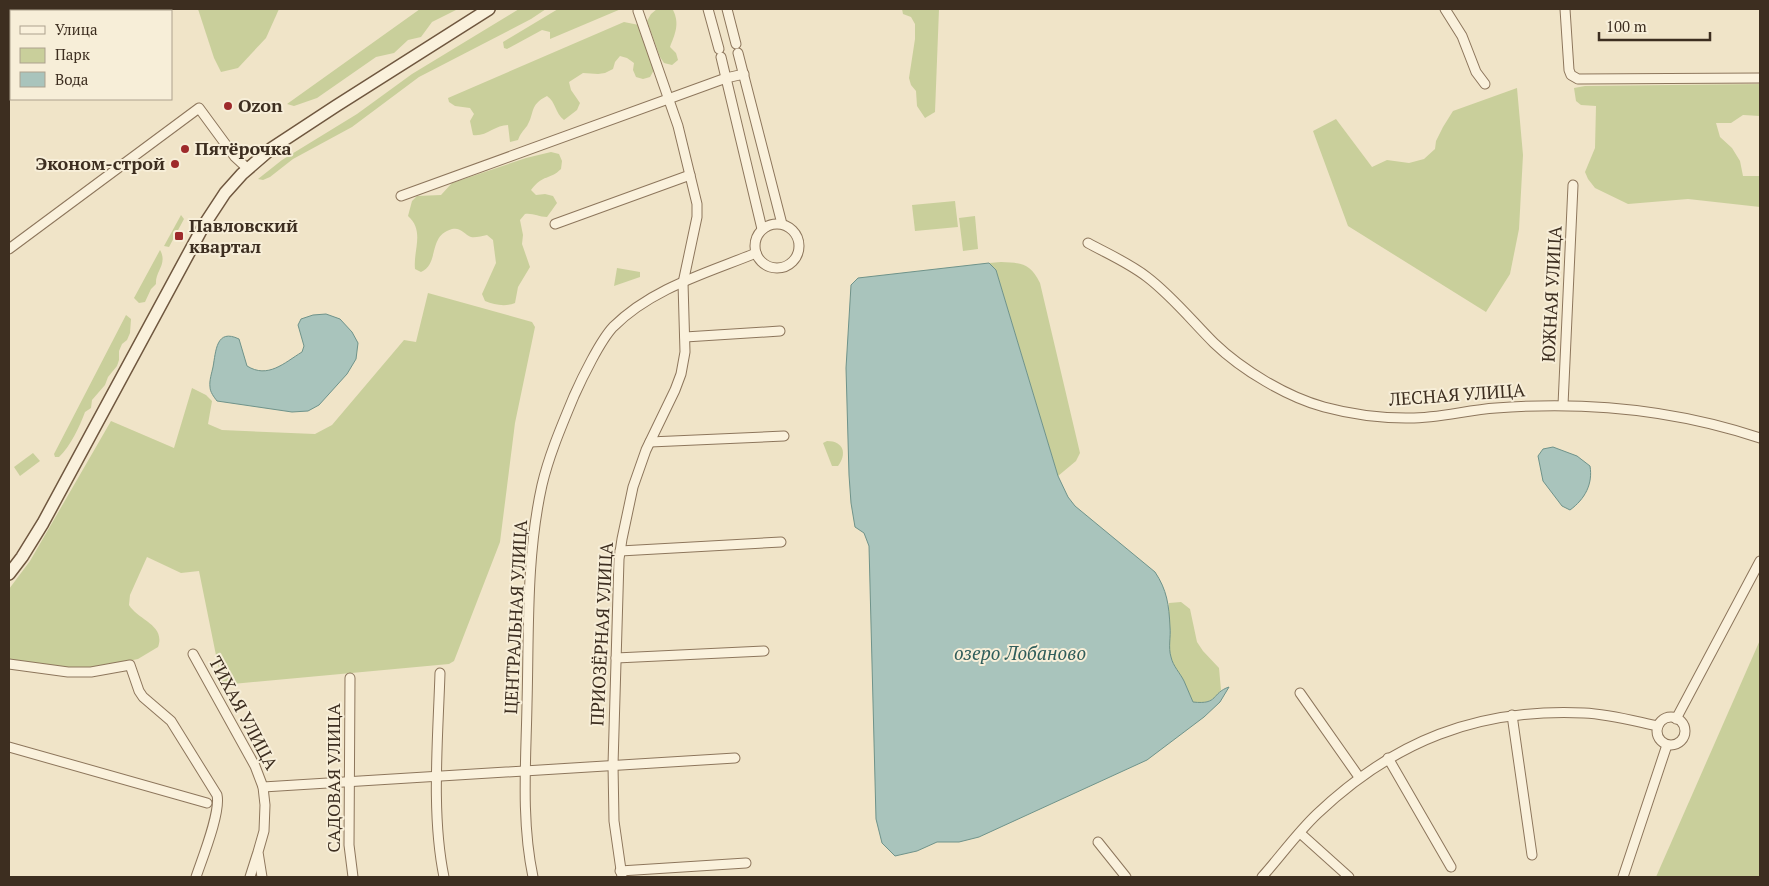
<svg xmlns="http://www.w3.org/2000/svg" width="1769" height="886" font-family="'PT Serif',serif">
	<style>
		.green { fill: #c9cf9b }
		.water { fill: #a9c4bc; stroke: #6f938a }
		.lines { fill: none; stroke-linecap: round; stroke-linejoin: round }
		.minor-casing { stroke: #8d765c; stroke-width: 11 }
		.secondary-casing { stroke: #6f573f; stroke-width: 14 }
		.minor { stroke: #faf1dc; stroke-width: 9 }
		.secondary { stroke: #faf1dc; stroke-width: 11 }
		.poi-dot { fill: #9e2a2b; stroke: #f7eed8; stroke-width: 2 }
		.labels { text-anchor: middle; stroke-width: 4; stroke-linejoin: round; paint-order: stroke }
		.poi-label { font-size: 18px; font-weight: bold; fill: #3d2e20; stroke: #f7eed8; text-anchor: start }
		.street-label { font-size: 18px; fill: #3d2e20; stroke: #f7eed8 }
		.water-label { font-size: 19px; font-style: italic; fill: #2f5d5a; stroke: #f7eed8 }
	</style>
	<rect width="100%" height="100%" fill="#f0e4c8"/>
	<g class="green">
		<path d="M198,9H279L266,38L238,68L221,72L214,58Z"/>
		<path d="M420,9H458L432,22L421,37L408,40L394,53L376,57L317,98L294,106L287,104Z"/>
		<path d="M519,9H546L531,19L419,77L352,127L293,159L270,177L263,180L258,179L282,160L357,114L412,74Z"/>
		<path d="M558,9H621L550,39V32L542,30L507,49L504,48L503,42Z"/>
		<path d="M657,9H668L673,10C680,24 675,34 670,47L676,53L678,60L672,65L664,63L660,57L647,21L651,14Z"/>
		<path d="M902,9H939L935,112L925,118L917,106L916,91L911,85L909,78L915,39V24L911,17L903,14Z"/>
		<path d="M624,22L639,25L654,70L650,77L643,79L636,77L633,70L634,63L627,58L620,56L615,62L613,69L605,73L598,74L583,73L569,82L571,90L580,103L577,110L564,120C555,113 556,102 547,96C529,105 535,113 527,126C523,131 520,134 518,140L510,142L508,125C495,125 486,137 473,135L470,121L474,114L470,108L455,106L449,102L448,98Z"/>
		<path d="M1760,84V116L1743,115L1731,123H1716L1720,137L1732,148L1740,161L1743,176H1760V207L1688,199L1628,204L1595,188L1588,179L1585,172L1595,148L1596,106L1581,105L1576,101L1574,88L1585,86Z"/>
		<path d="M1517,88L1523,155L1519,229L1510,274L1486,312L1348,226L1313,131L1336,119L1372,167L1387,160L1409,163L1424,159L1435,149L1436,141L1443,127L1453,111Z"/>
		<path d="M551,152L559,154L562,161L561,169C550,180 543,174 531,190L536,195L545,194L553,196L557,203L547,217C539,217 533,213 525,214L520,220L523,235L522,244L530,267L518,287L515,303C505,307 495,305 485,301L482,294L496,263L493,240L487,235C482,236 475,238 471,237C464,234 461,227 452,229C427,236 440,264 421,272L415,269C413,250 425,231 408,216L412,201L417,196L441,195L452,183L526,158Z"/>
		<path d="M955,201L958,227L915,231L912,205Z"/>
		<path d="M181,215L184,219L169,247L164,246Z"/>
		<path d="M975,216L978,249L963,251L959,218Z"/>
		<path d="M160,250C168,264 155,271 156,284L151,289L145,302L139,303L134,298Z"/>
		<path d="M1001,262C1022,263 1030,263 1040,283L1080,453L1076,461L1058,476L996,270L989,263Z"/>
		<path d="M617,268L640,272V277L614,286Z"/>
		<path d="M428,293L532,322L535,327L515,423L500,542L454,661L449,664L222,685L199,571L181,573L147,557L130,595L129,605C138,620 166,625 158,647L138,659L99,667L76,668L46,667L9,662V589L30,561L111,421L174,448L192,388L206,395L212,401L208,424L222,430L315,434L332,425L404,340L416,342Z"/>
		<path d="M126,315L131,319L130,333L127,340L122,344L119,351V360L117,366L108,377L105,385L92,400L91,408L85,412C80,426 70,447 59,457H55L54,454Z"/>
		<path d="M827,441C844,441 847,454 838,466H832L823,443Z"/>
		<path d="M33,453L40,461L20,476L14,467Z"/>
		<path d="M1181,602L1190,609L1197,642L1203,651L1219,668L1221,690C1213,701 1207,703 1193,703L1184,681L1171,661L1169,648L1170,626L1168,615L1169,603Z"/>
		<path d="M1760,640V877H1656Z"/>
	</g>
	<g class="water">
		<path d="M989,263L996,270L1058,476L1068,497L1075,506L1155,572C1167,590 1169,605 1170,627C1171,637 1168,647 1171,657C1173,666 1180,673 1184,681C1187,688 1190,695 1193,702C1219,705 1211,693 1229,687L1220,702L1204,717L1147,760L979,837L959,842H937L917,851L895,856L882,843L876,819L869,546L864,533L855,527L851,503L849,475L846,368L851,285L858,278Z"/>
		<path d="M326,314L340,319L352,332L358,343L356,359L347,374L319,405L308,411L292,412L217,401C214,397 210,392 210,387C209,381 212,372 213,367C216,351 216,328 239,339L247,366C268,379 284,363 302,352L304,346L298,325L301,319L313,315Z"/>
		<path d="M1553,447L1577,456L1590,466C1593,484 1585,499 1570,510L1562,506L1543,481L1538,456L1543,449Z"/>
	</g>
	<g class="lines">
		<g class="minor-casing">
			<g id="minor">
				<path d="M708,9L719,49"/>
				<path d="M727,9L736,44"/>
				<path d="M1445,9L1462,36L1476,72L1485,84"/>
				<path d="M1565,9L1569,70L1571,75L1578,79L1760,78"/>
				<path d="M19,11L22,9"/>
				<path d="M9,18L11,17"/>
				<path d="M738,53L782,224"/>
				<path d="M721,57L762,229"/>
				<path d="M401,196L726,78L744,74"/>
				<circle cx="777" cy="246" r="22"/>
				<path d="M555,224L690,175"/>
				<path d="M1088,243C1108,254 1129,263 1147,277C1172,296 1192,321 1214,343C1242,370 1287,397 1324,407C1350,414 1379,418 1406,418C1436,419 1466,410 1496,408C1587,401 1673,409 1760,438"/>
				<path d="M9,249L199,108L235,157L248,169"/>
				<path d="M685,337L780,331"/>
				<path d="M1563,405L1573,185"/>
				<path d="M650,442L784,436"/>
				<path d="M620,551L781,542"/>
				<path d="M193,654L255,766L263,787L265,805L264,831L258,852L262,877"/>
				<path d="M616,658L764,651"/>
				<path d="M9,664L68,672H91L130,665L139,691L143,697L171,721L217,795C221,812 202,859 196,877"/>
				<path d="M440,673C438,738 431,814 444,877"/>
				<path d="M350,678L349,845L353,877"/>
				<path d="M1300,693L1359,777"/>
				<path d="M1512,715L1532,855"/>
				<circle cx="1671" cy="731" r="14"/>
				<path d="M1676,719L1760,561"/>
				<path d="M9,747L207,803"/>
				<path d="M1388,758L1451,867"/>
				<path d="M263,787L735,758"/>
				<path d="M1300,833L1349,877"/>
				<path d="M1098,842L1126,877"/>
				<path d="M620,871L746,863"/>
				<path d="M250,877L257,855"/>
				<path d="M533,877C521,820 526,761 527,704C529,631 526,557 542,485C549,455 562,425 574,396C582,378 600,341 613,327C652,288 707,273 756,253"/>
				<path d="M622,877L614,821L613,765L619,559L622,539L633,487L646,450L675,390L681,374L685,352L683,283L697,217V204L678,126L638,11"/>
				<path d="M1262,877C1280,857 1297,833 1317,814C1394,741 1477,708 1584,713C1609,714 1634,721 1658,726"/>
				<path d="M1623,877L1667,745"/>
			</g>
		</g>
		<g class="secondary-casing">
			<path id="secondary" d="M9,574L22,557L43,523L204,225L225,193L242,174L272,148L336,106L489,9"/>
		</g>
		<use href="#minor" class="minor"/>
		<use href="#secondary" class="secondary"/>
	</g>
	<g class="poi-dot">
		<circle cx="228" cy="106" r="5"/>
		<circle cx="185" cy="149" r="5"/>
		<circle cx="175" cy="164" r="5"/>
		<rect x="174" y="231" width="10" height="10" rx="2.5"/>
	</g>
	<g class="labels">
		<g class="poi-label">
			<text x="238" y="112">Ozon</text>
			<text x="195" y="155">Пятёрочка</text>
			<text x="165" y="170" text-anchor="end">Эконом-строй</text>
			<text x="189" y="232">Павловский<tspan x="189" dy="21">квартал</tspan></text>
		</g>
		<g class="street-label">
			<text transform="translate(1552 294) rotate(-87)" y="6">ЮЖНАЯ УЛИЦА</text>
			<text transform="translate(1457 395) rotate(-4)" y="6">ЛЕСНАЯ УЛИЦА</text>
			<text transform="translate(516 617) rotate(-87)" y="6">ЦЕНТРАЛЬНАЯ УЛИЦА</text>
			<text transform="translate(602 634) rotate(-87)" y="6">ПРИОЗЁРНАЯ УЛИЦА</text>
			<text transform="translate(243 713) rotate(62)" y="6">ТИХАЯ УЛИЦА</text>
			<text transform="translate(334 778) rotate(-90)" y="6">САДОВАЯ УЛИЦА</text>
		</g>
		<g class="water-label">
			<text x="1020" y="660">озеро Лобаново</text>
		</g>
	</g>
	<rect width="1769" height="886" fill="none" stroke="#3d2e20" stroke-width="20"/>
	<rect x="10" y="10" width="162" height="90" fill="#f7eed8" stroke="#ada18e"/>
	<rect x="20" y="26" width="25" height="8" fill="#faf1dc" stroke="#ada18e"/>
	<text x="55" y="35" font-size="15" fill="#3d2e20">Улица</text>
	<rect x="20" y="48" width="25" height="15" fill="#c9cf9b" stroke="#ada18e"/>
	<text x="55" y="60" font-size="15" fill="#3d2e20">Парк</text>
	<rect x="20" y="72" width="25" height="15" fill="#a9c4bc" stroke="#ada18e"/>
	<text x="55" y="85" font-size="15" fill="#3d2e20">Вода</text>
	<path d="M1599 32v8h111v-8" fill="none" stroke="#3d2e20" stroke-width="2.5"/>
	<text x="1606" y="32" font-size="15" fill="#3d2e20" stroke="#f7eed8" stroke-width="4" paint-order="stroke">100 m</text>
</svg>
